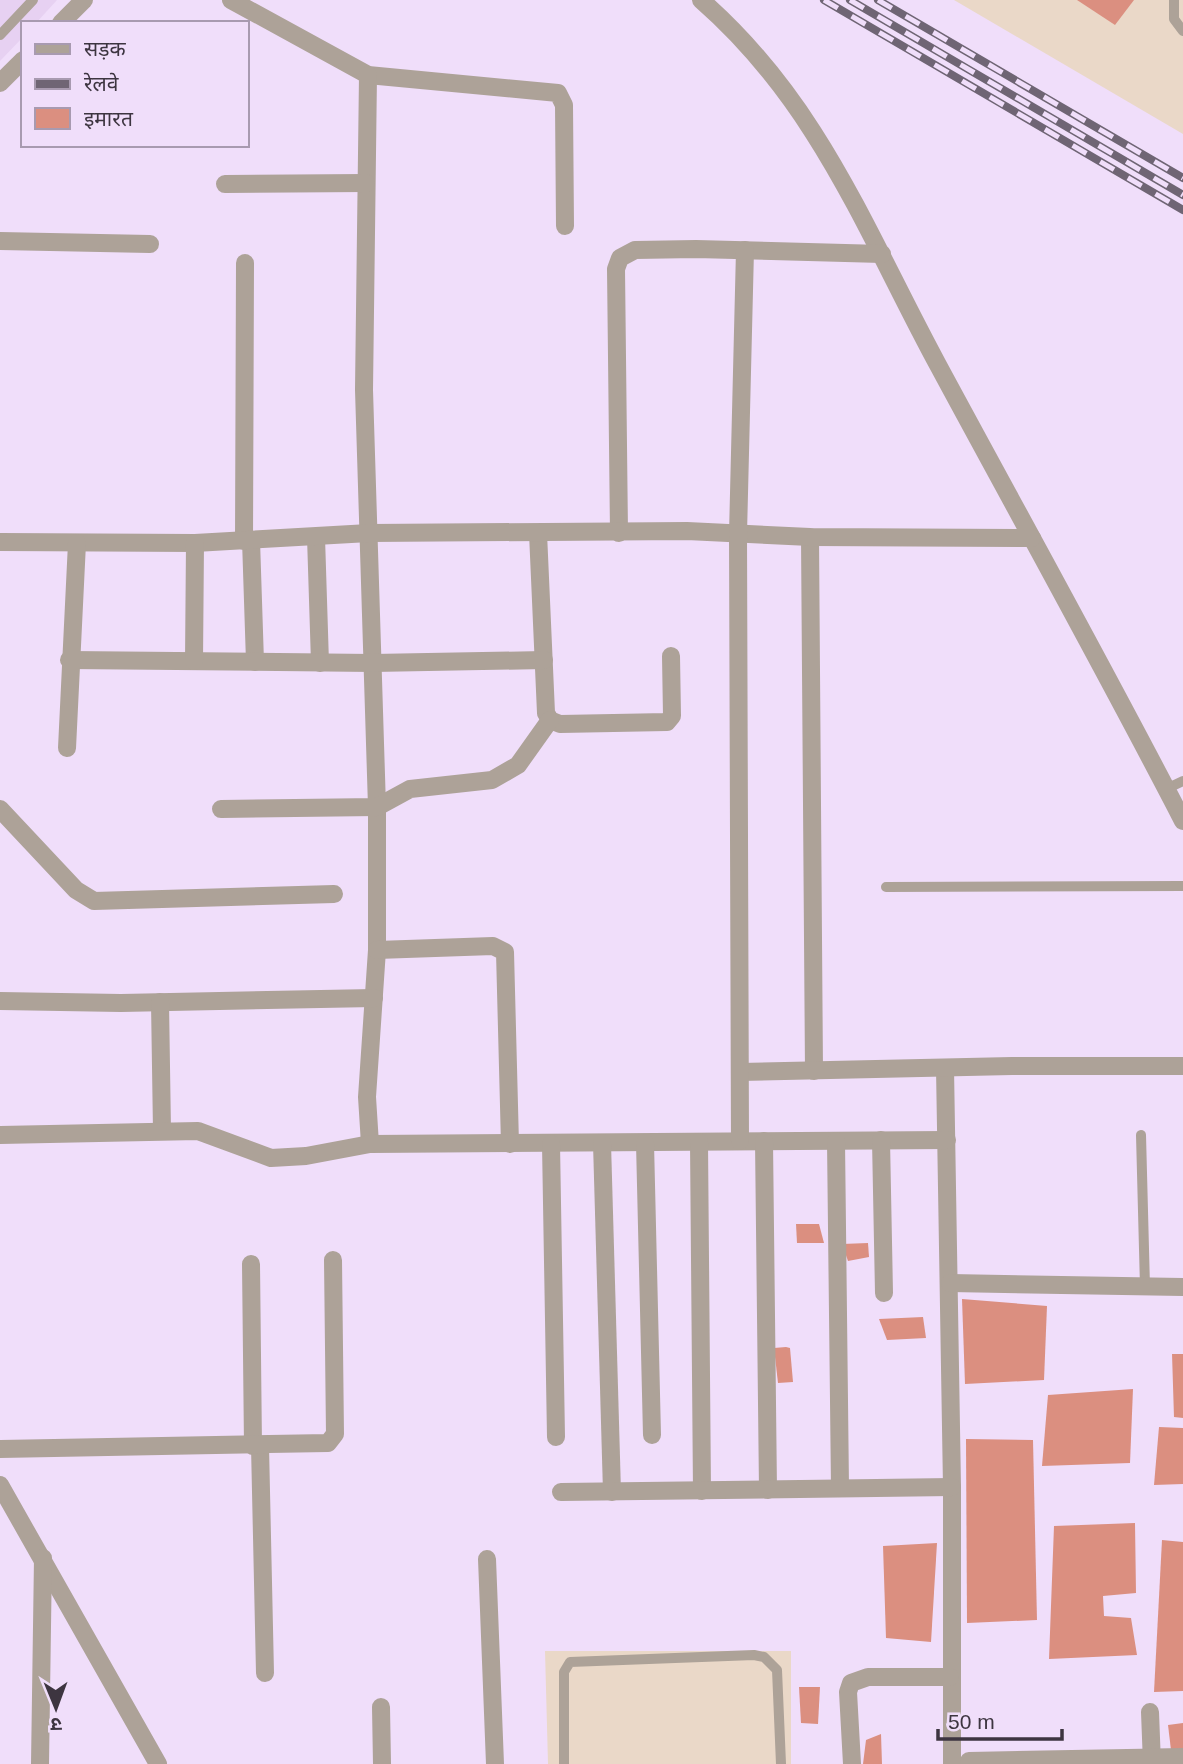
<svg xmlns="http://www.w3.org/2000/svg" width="1183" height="1764" font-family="Arial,'Noto Sans Devanagari',sans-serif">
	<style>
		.built { fill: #e7d1f2 }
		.industrial { fill: #ead8c8 }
		.building { fill: #db8f80 }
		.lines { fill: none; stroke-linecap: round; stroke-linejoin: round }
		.service { stroke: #ada298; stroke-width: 10 }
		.minor { stroke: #ada298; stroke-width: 18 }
		.rail-casing { stroke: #6f6574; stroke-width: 8 }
		.rail { stroke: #f0defa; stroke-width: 5; stroke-dasharray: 16; stroke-linecap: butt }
	</style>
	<rect width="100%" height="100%" fill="#f0defa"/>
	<path class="built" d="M0,0H57L36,23H23V37L0,61Z"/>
	<g class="industrial">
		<path d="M954,0H1183V134Z"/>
		<path d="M545,1651H791V1764H548Z"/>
	</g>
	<g class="building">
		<path d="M1077,0H1134L1115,25Z"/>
		<path d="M796,1224H819L824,1243H797Z"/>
		<path d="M868,1243L869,1257L848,1261L842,1244Z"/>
		<path d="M962,1299L1047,1306L1044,1380L965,1384Z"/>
		<path d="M923,1317L926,1338L887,1340L879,1319Z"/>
		<path d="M786,1347L790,1348L793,1382L778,1383L774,1348Z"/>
		<path d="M1172,1354H1183V1418L1174,1417Z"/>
		<path d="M1133,1389L1130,1463L1042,1466L1048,1395Z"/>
		<path d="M1159,1427L1183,1428V1484L1154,1485Z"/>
		<path d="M966,1439L1033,1440L1037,1620L967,1623Z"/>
		<path d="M1135,1523L1136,1593L1103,1596L1104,1616L1131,1618L1137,1655L1049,1659L1054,1526Z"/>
		<path d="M1162,1540L1183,1542V1691L1154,1692Z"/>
		<path d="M937,1543L931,1642L886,1638L883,1546Z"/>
		<path d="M799,1687H820L818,1724L801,1723Z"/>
		<path d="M1183,1723V1749L1171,1750L1168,1725Z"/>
		<path d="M881,1734L882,1764H863L866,1740Z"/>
	</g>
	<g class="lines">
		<g class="service">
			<path d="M1174,0V19L1183,31"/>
			<path d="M0,35L33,0"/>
			<path d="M1166,789L1183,781"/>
			<path d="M886,887L1183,886"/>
			<path d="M1141,1135L1145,1287"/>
			<path d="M564,1764V1672L570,1662L754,1655L764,1657L777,1670L781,1764"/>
		</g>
		<g class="minor">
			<path d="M231,0L368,75L558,93L564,105L565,226"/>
			<path d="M701,0C819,103 866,232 938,365C1020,517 1104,668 1183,821"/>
			<path d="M61,23L84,0"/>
			<path d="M368,75L364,390L377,807V950L367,1097L370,1144"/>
			<path d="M0,83L23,60"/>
			<path d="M225,184L366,183"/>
			<path d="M0,241L150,244"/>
			<path d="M538,533L546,713L550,720L560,724L667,722L672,716L671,656"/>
			<path d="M619,533L616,269L620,258L635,250L696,249L882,254"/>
			<path d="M316,537L320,663"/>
			<path d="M810,537L814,1071"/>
			<path d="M251,540L255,662"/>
			<path d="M244,541L245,263"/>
			<path d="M0,542L195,543L369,533L687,531L810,537L1032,538"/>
			<path d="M69,660L373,663L544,660"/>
			<path d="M194,661L195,543"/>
			<path d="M67,748L77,543"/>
			<path d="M0,809L76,890L94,901L334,894"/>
			<path d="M221,809L377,807L410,789L492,780L518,765L550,720"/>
			<path d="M377,950L493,946L505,952L510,1144"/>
			<path d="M0,1001L121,1003L374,998"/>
			<path d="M160,1002L162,1131"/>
			<path d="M945,1068L952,1487V1764"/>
			<path d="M740,1072L1012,1066H1183"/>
			<path d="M0,1135L198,1131L271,1158L306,1156L370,1144L947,1140"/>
			<path d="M881,1140L884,1293"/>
			<path d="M740,1141L738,534L745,250"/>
			<path d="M764,1141L768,1490"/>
			<path d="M836,1141L840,1487"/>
			<path d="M699,1142L702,1491"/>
			<path d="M602,1143L612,1492"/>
			<path d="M645,1143L652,1435"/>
			<path d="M551,1144L556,1437"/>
			<path d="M251,1264L253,1446"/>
			<path d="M950,1283L1183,1287"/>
			<path d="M260,1446L265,1673"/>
			<path d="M0,1449L328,1443L335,1434L333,1260"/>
			<path d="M0,1485L158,1764"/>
			<path d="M561,1492L952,1487"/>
			<path d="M487,1559L495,1764"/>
			<path d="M381,1707L382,1764"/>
			<path d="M1150,1712L1152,1764"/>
			<path d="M969,1761L1183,1757"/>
			<path d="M40,1764L43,1558"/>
			<path d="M852,1764L848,1692L851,1683L868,1677H950"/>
		</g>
		<g class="rail-casing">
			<g id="rail">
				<path d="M824,0L1183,210"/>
				<path d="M850,0L1183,195"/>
				<path d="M878,0L1183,178"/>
			</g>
		</g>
		<use href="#rail" class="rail"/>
	</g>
	<rect x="21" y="21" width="228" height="126" fill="#f0defa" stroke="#a89ab0" stroke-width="2"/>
	<rect x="35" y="44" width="35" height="10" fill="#ada298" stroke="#a89ab0" stroke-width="2"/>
	<text x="84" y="56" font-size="21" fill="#3d3540">सड़क</text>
	<rect x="35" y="79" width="35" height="10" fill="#6f6574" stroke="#a89ab0" stroke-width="2"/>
	<text x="84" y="91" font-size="21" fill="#3d3540">रेलवे</text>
	<rect x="35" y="108" width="35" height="21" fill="#db8f80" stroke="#a89ab0" stroke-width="2"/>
	<text x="84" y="126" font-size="21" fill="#3d3540">इमारत</text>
	<g transform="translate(56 1708) rotate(179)" stroke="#f0defa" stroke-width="5" paint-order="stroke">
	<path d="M0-5L12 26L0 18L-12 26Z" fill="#3d3540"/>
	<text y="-10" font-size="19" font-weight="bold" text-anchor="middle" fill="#3d3540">उ</text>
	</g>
	<path d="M938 1729v10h124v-10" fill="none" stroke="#3d3540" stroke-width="3.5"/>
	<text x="948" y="1729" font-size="21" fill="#3d3540" stroke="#f0defa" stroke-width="5" paint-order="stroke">50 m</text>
</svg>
